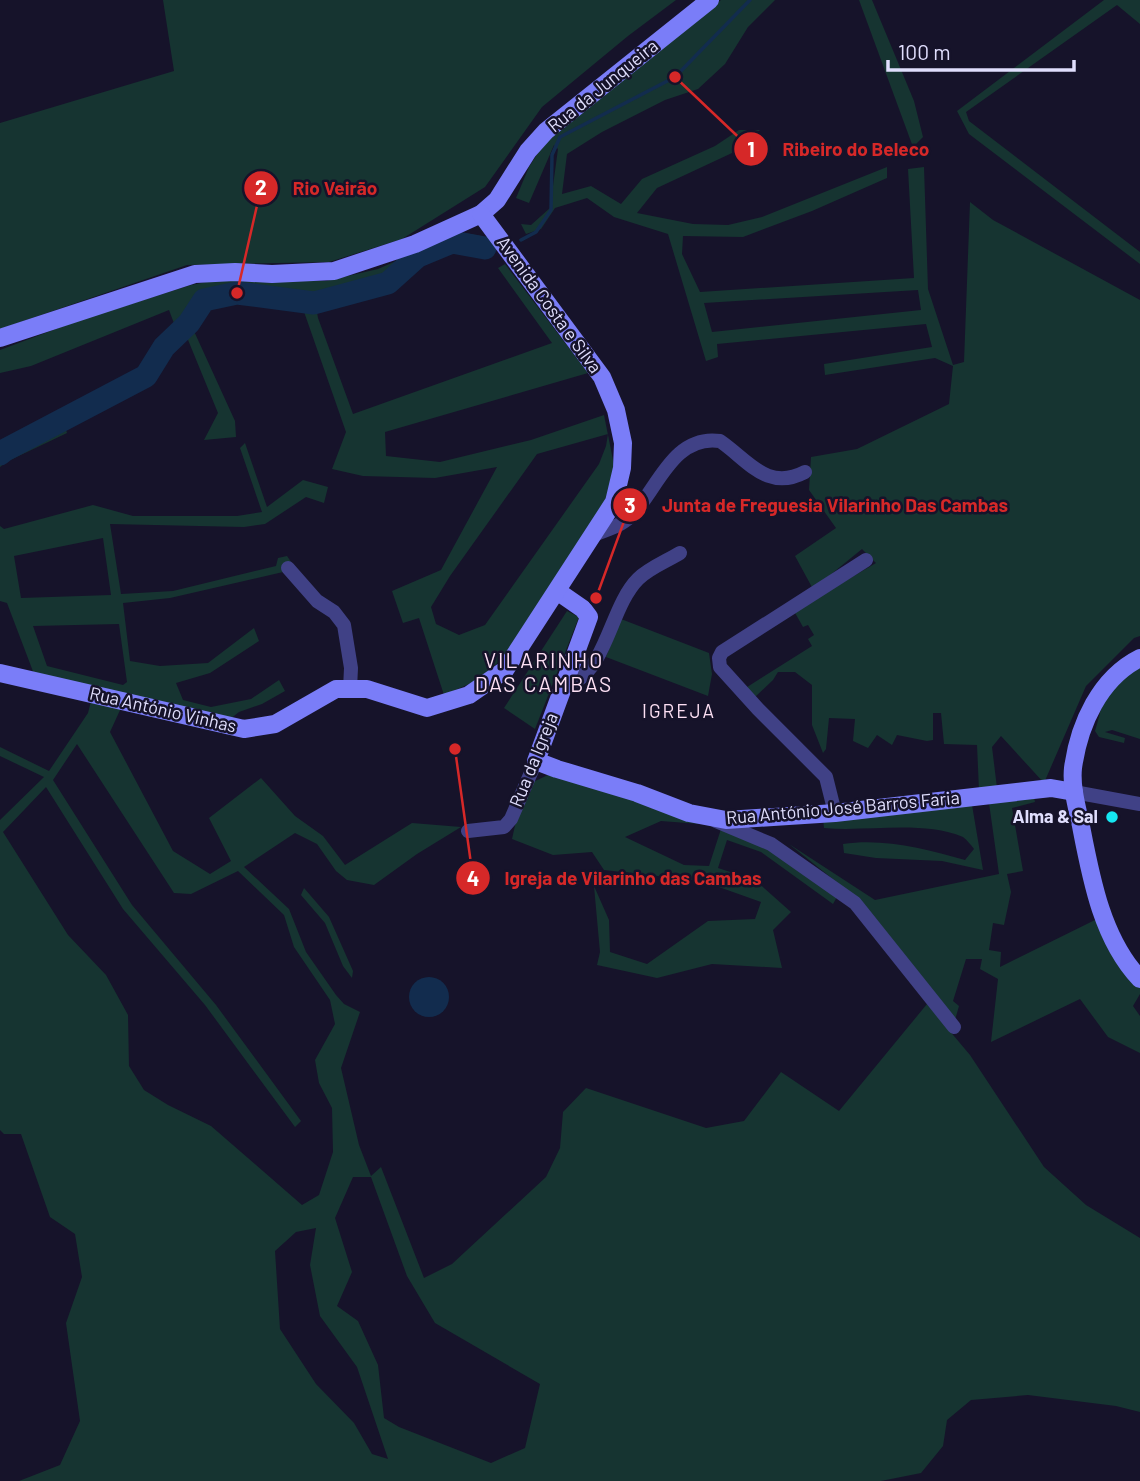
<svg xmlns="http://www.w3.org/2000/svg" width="1140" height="1481" font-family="Barlow,sans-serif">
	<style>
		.green { fill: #163431; fill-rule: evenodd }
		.water { fill: #122c4e }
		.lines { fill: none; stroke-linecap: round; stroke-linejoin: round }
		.stream { stroke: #122c4e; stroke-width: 3.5 }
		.river { stroke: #122c4e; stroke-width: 23 }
		.street { stroke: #404186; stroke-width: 14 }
		.secondary { stroke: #7a7df8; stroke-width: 18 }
		.poi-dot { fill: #15e7f2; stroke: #16132a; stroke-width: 2.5 }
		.labels { text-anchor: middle; stroke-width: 5; stroke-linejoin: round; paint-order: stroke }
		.street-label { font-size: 18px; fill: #e0defd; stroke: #16132a }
		.poi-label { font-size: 18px; font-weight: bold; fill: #e0defd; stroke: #16132a; text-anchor: end }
		.neighbourhood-label { font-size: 19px; letter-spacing: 2px; fill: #fde0f4; stroke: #16132a }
		.quarter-label { font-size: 21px; letter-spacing: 2px; fill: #fde0f4; stroke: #16132a }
		.leader { fill: none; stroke: #d62828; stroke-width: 2.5 }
		.callout-dot { fill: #d62828; stroke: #16132a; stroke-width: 2.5 }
		.mark-label { font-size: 21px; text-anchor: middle; font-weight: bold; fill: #fff }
		.callout-label { font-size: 19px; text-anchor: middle; font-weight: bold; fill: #d62828; stroke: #16132a; stroke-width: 5; stroke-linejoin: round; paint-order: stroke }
	</style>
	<rect width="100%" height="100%" fill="#16132a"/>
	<g class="green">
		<path d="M163,0H676L628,36L542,107L485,187L402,239L329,262L187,265L0,329V123L174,71Z"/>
		<path d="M721,0H775L748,27L725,64L698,89L665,100L602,132L567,154L562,194L591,186L621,204L642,179L715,146L739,130H760L732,153L657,188L637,213L693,224L728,225L762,217L887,167V178L812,211L743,237L683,236L682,254L700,292L914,278L908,169L924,167L928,289L953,365L964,362L970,202L993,220L1140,300V636L1134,638L1086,686L1044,783L1001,736L992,747L997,788L979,790L977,745L944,744L941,713H933V740L927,741L897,735L892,745L877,735L868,748L853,741L855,719L829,718L826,749L823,753L812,725V685L795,672H778L773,680L754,698L744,689L812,646L808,639L814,635L808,625L803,627L794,611L876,563L862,549L813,589L795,556L836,528L809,490L811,457L857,449L949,404L953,366L935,358L825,375L824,364L932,347L926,324L717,344L718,357L706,361L668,234L614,217L587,198L555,208L541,229L526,234L521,224L531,225L550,208L558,149L554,145L529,203L516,198L529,167L551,132ZM918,290L921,310L712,332L704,303Z"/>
		<path d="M859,0H872L914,101L923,137L913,147Z"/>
		<path d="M1104,0H1140V24L1117,5L966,112L969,121L1140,252V264L969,134L957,111Z"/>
		<path d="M465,233L481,236L495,250L493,256L486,257L468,249L450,250L408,270L391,290L316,307L318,318L353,414L552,343L498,268L505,264L588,373L385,432L386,456L440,462L531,440L604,415L614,465L607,503L507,655L478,680L444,695L419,618L403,623L392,591L441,570L497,467L435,478L363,476L332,469L346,432L302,306L254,302H223L200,312L193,329L235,421L236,437L204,440L218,413L186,335L163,354L140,390L75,420L70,407L133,375L155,344L175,326L169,310L31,366L0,373V350L77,321L191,285L217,280L326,281L378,269L450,237ZM608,434L606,446L599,464L485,625L459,635L436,624L431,607L450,576L537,454Z"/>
		<path d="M63,421L67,433L6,462L0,467V446Z"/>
		<path d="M245,443L267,507L303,480L328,487L324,503L306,497L265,524L244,527L110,524L121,594L173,591L276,566L278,558L287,556L296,569L170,598L123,603L130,661L160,666L208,663L254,628L259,641L210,673L176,683L183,700L211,707L251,699L279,680L285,691L262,704L239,712L230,719L34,674L7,603L0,601V526L4,529L93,505L133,516H237L262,512L240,448ZM103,538L111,595L21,598L14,556ZM119,624L127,682L123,685L47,666L33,626Z"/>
		<path d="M567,611L579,617L535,729L504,708Z"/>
		<path d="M621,619L709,653L712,674L708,696L606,657Z"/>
		<path d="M1140,666V739L1112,730L1105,732L1125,738L1124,743L1099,737L1095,731C1098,722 1100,711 1103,703C1110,686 1126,676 1140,666Z"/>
		<path d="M91,701L121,708L110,732L173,851L210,874L231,861L209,818L261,778L295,816L323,836L345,865L412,823L461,827L417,854L374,885L347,880L336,871L317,844L295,833L244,867L289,909L306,952L336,995L344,1004L360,1012L341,1068L359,1145L371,1176L381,1167L424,1278L452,1264L546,1177L560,1148L563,1112L586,1088L706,1128L744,1121L781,1072L839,1111L927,1004L970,1055L1044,1167L1086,1205L1140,1238V1412L1116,1406L1028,1395L971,1400L947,1420L943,1446L921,1473L881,1481H19L60,1465L80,1421L66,1323L82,1277L75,1234L50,1217L21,1134H4L0,1130V820L44,777L0,756V747L49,771L88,713ZM77,744L174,893L191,894L238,871L284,915L294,947L330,1000L335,1024L315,1060L319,1083L332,1108L333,1152L319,1195L302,1205L211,1126L168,1105L144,1090L129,1066L128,1015L106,975L68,935L3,832L46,787L123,909L205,1005L295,1127L301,1121L216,1005L132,905L53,780ZM353,1177H371L407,1276L435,1323L540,1384L525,1448L491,1463L399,1427L384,1418L378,1365L358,1321L337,1306L352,1272L335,1218ZM316,1228L310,1265L320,1316L357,1367L388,1459L372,1454L354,1423L316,1384L280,1329L275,1251L296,1232Z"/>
		<path d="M548,775L585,783L700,824L661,821L625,837L684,865L709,866L721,829L765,845L838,895L833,904L761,852L727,840L718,868L755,880L791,912L773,930L782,968L712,964L657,978L597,965L600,952L594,886L609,920L610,952L647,964L708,921L755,919L761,902L702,881L604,870L592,852L553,855L512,839L516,821L531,783Z"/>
		<path d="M1034,797L1035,802L1012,808L1023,871L1007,874L1011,892L1004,925L993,923L989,950L1001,952L1000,967L1097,919L1140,985V994L1133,1006L1140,1016V1053L1108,1037L1080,999L991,1042L998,979L980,969L982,959H966L953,1001L959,1006L955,1020L859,900L789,844L875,900L999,874L989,803Z"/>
		<path d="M972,805L983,870L942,861L876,858L844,853L843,844C884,838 926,849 965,860L974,849C971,845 967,840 963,837C922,820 868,832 824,828L823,818Z"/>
		<path d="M304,888L329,917L353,971L352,978L343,966L325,923L301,895Z"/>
	</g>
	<circle class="water" cx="429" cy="997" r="20"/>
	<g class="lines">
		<path class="stream" d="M521,240L536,232L551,210L552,155L560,137L675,77L750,0"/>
		<path class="river" d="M0,454L5,450L146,376L164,347L189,323L204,300L237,293L314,303L388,283L418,256L452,242L485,248"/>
		<g class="street">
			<path d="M593,535C607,530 621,526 632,515C657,490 673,434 720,441C748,460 767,492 805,472"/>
			<path d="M288,568L317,601L334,612L344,625L351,668L350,689"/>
			<path d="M567,678L576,681C607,663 612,605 638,579C649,568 667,561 680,553"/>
			<path d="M1074,792L1140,804"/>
			<path d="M835,813L826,777L758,709L720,667L719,658L722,652L866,560"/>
			<path d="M716,821L771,844L855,903L954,1027"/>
			<path d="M468,831L504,827L511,819L536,761"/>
		</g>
		<g class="secondary">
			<path d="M0,338L195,274L235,272L272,274L334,271L415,244L481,214L497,200L528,151L546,131L710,0"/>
			<path d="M557,591L583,609L589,617L536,761L557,769L637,793L689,813L726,820L835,813L1051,788L1074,792"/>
			<path d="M1140,658C1100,678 1079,724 1073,768C1071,787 1077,807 1081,826C1091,878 1102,939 1140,979"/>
			<path d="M0,673L244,729L275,724L336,689H367L427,708L469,695L505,670L614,502L622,468L623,443L616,410L602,377L481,214"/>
		</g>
	</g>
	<circle class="poi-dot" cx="1112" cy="817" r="7"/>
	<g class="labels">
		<g class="street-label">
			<text transform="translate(603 86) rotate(-39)" y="6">Rua da Junqueira</text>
			<text transform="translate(549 305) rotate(54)" y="6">Avenida Costa e Silva</text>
			<text transform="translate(163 710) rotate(13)" y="6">Rua António Vinhas</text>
			<text transform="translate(534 760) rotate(-68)" y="6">Rua da Igreja</text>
			<text transform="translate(843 808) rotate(-5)" y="6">Rua António José Barros Faria</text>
		</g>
		<g class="poi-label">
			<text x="1098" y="823">Alma &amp; Sal</text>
		</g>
		<g class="neighbourhood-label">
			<text x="679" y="718">IGREJA</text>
		</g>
		<g class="quarter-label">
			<text x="544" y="668">VILARINHO<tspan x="544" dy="24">DAS CAMBAS</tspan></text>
		</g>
	</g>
	<path class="leader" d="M675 77L751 149M237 293L261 188M596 598L630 505M455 749L473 878"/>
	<g class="callout-dot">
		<circle cx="675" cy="77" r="7"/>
		<circle cx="237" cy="293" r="7"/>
		<circle cx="596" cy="598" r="7"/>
		<circle cx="455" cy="749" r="7"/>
		<circle cx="751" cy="149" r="18"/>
		<circle cx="261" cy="188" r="18"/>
		<circle cx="630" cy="505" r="18"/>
		<circle cx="473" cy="878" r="18"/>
	</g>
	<g class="mark-label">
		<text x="751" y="157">1</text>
		<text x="261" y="195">2</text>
		<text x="630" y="513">3</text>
		<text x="473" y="886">4</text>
	</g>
	<g class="callout-label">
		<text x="856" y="156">Ribeiro do Beleco</text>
		<text x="335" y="195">Rio Veirão</text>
		<text x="835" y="512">Junta de Freguesia Vilarinho Das Cambas</text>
		<text x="633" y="885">Igreja de Vilarinho das Cambas</text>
	</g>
	<path d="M888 60v10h186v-10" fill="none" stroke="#e0defd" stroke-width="3.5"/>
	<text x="898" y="60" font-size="21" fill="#e0defd" stroke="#16132a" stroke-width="5" paint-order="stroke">100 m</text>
</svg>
